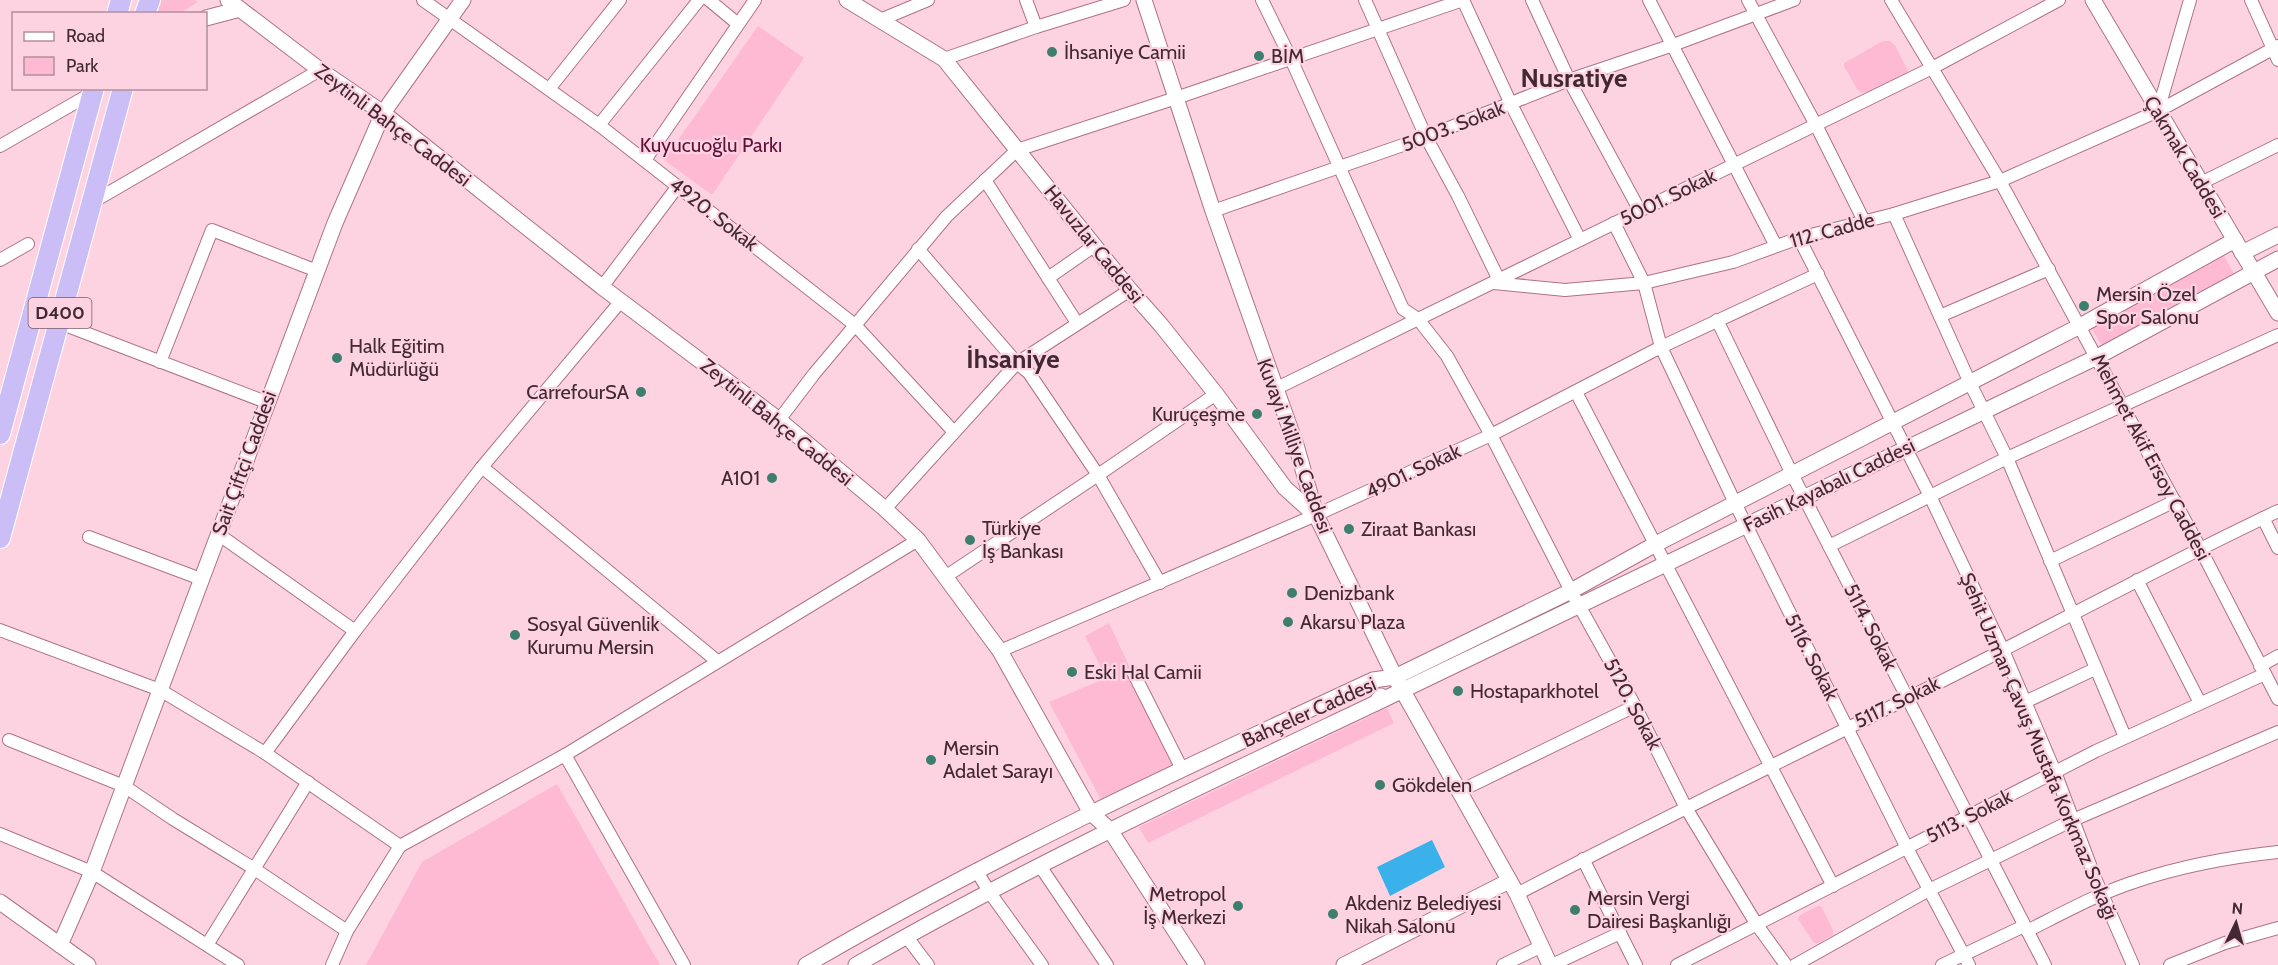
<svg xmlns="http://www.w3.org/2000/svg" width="2278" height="965" font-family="Cabin,sans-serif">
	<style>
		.green { fill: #febad3 }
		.water { fill: #3ab1eb }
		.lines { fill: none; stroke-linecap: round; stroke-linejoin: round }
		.minor-casing { stroke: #af718a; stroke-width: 14 }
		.tertiary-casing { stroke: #af718a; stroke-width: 17 }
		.trunk-casing { stroke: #fff; stroke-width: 22 }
		.minor { stroke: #fff; stroke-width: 12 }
		.tertiary { stroke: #fff; stroke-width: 15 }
		.trunk { stroke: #cbbef6; stroke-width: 20 }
		.poi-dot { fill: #3d7e6e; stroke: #fdd3e2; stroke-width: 2 }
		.labels { text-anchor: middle; stroke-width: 4.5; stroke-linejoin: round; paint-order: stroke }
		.shield { fill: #fdd3e2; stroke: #7a5b67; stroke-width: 1.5 }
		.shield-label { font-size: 18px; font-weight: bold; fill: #422832 }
		.poi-label { font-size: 20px; fill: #422832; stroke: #fdd3e2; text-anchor: start }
		.street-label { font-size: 20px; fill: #422832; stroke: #fdd3e2 }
		.park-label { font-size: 20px; fill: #601039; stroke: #fdd3e2 }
		.district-label { font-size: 26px; font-weight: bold; fill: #422832; stroke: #fdd3e2 }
	</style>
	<rect width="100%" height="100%" fill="#fdd3e2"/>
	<g class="green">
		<path d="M160,0H194L198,2L180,13H156Z"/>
		<path d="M758,26L804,58L712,195L664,160Z"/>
		<path d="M1883,41H1890L1895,45L1908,71L1906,76L1872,91L1861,93L1857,89L1844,66V63Z"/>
		<path d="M2222,252L2235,276L2103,348L2090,325Z"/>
		<path d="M1109,623L1176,766L1101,800L1049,702L1106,678L1085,636Z"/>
		<path d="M1387,708L1394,723L1148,843L1139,827Z"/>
		<path d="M557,784L660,965H366L422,862Z"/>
		<path d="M1818,906H1821L1833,930V935L1819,943H1814L1798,919L1800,915Z"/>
	</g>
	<path class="water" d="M1432,840L1445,867L1390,896L1377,867Z"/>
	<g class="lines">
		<g class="minor-casing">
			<g id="minor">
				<path d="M423,0L599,125L855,325L954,432"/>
				<path d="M709,0L738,24"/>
				<path d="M1026,0L1036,27"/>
				<path d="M1262,0L1291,59L1403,309L1418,319L1447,356L1491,435L1571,591L1635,706L1686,808L1757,925L1786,965"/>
				<path d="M1365,0L1426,137L1458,196L1499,280"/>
				<path d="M1463,0L1511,104L1580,240"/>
				<path d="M1532,0L1569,80L1640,211"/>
				<path d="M1649,0L1776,246"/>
				<path d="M1748,0L1816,125L1864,221"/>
				<path d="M1891,0L2000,181L2200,548L2278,699"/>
				<path d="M2251,0L2278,60"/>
				<path d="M880,20L928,0"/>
				<path d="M944,59L1036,27L1124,0"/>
				<path d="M549,89L620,0"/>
				<path d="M2158,111L2190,0"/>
				<path d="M599,125L699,0"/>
				<path d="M0,146L92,93"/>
				<path d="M645,160L755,0"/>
				<path d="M985,180L1077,323"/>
				<path d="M2201,183L2278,145"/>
				<path d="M91,203L320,70"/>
				<path d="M1213,211L1426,137L1569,80L1673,45L1794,0"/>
				<path d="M1894,214L1970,383L2007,458L2125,737"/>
				<path d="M1614,223L1644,283L1661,347L1735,503L1907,848L1969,965"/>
				<path d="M1799,238L1930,496L2003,650L2055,772L2095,878L2133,965"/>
				<path d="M918,249L1017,363L1029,373L1098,475L1160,583"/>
				<path d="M0,260L28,244"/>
				<path d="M1048,278L1094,246"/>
				<path d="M1494,283L1565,290L1644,283L1733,262L1799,238L1894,214L2000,181L2158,111L2278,46"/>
				<path d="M602,287L678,186"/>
				<path d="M1940,316L2049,269"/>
				<path d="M1717,320L1792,474L2045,965"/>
				<path d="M57,322L266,402"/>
				<path d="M160,362L212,230L317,271"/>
				<path d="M1275,389L1932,68L2059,0"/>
				<path d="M1576,392L1833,886"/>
				<path d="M779,420L814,374L947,216L1017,150L1176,98L1463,0"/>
				<path d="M482,467L717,661"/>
				<path d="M885,509L1017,363L1130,290"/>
				<path d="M2263,518L2278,548"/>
				<path d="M218,534L355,631"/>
				<path d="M89,537L201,579"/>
				<path d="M1829,546L2007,458L2278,335"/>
				<path d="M2050,561L2175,501"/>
				<path d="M945,577L1098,475L1216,394"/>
				<path d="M2137,580L2200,703"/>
				<path d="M0,630L160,690L265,753L400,846"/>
				<path d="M1000,651L1316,515L1491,435L1661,347L1818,274"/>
				<path d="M2260,666L2278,656"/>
				<path d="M1134,674L1182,769"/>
				<path d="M2025,702L2095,669"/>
				<path d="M9,740L124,786L173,819L253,868L347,931"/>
				<path d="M265,753L355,631L482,467L621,301"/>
				<path d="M565,755L684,965"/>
				<path d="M1460,791L1635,706"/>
				<path d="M0,834L92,872L238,965"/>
				<path d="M1583,859L1636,965"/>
				<path d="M1040,866L1107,965"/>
				<path d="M976,870L990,893L1042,965"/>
				<path d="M1517,894C1677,810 1842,733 2003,650C2094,603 2185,555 2278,511"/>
				<path d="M2027,931C2063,913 2099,893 2137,881C2182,866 2231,857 2278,852"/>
				<path d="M906,936L928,965"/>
				<path d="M207,945L308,782"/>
				<path d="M332,965L347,931L400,846L565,755L918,540"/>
				<path d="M1503,965L1542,946"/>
				<path d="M1552,965L1620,933"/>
				<path d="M1677,965L2096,751L2265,674"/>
				<path d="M1795,965L1929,890L2073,820L2278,732"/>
				<path d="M1942,965L2024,926"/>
				<path d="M2170,965L2225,943L2278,928"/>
			</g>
		</g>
		<g class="tertiary-casing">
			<g id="tertiary">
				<path d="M228,0L320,70L383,113L602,287L779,420L885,509L918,540L1000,651L1091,813L1110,830L1197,965"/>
				<path d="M847,0L944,59L1130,290L1161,325L1216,394L1285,488L1315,515"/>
				<path d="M1144,0L1213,211L1296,445L1316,515L1395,677L1517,894L1550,965"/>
				<path d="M2093,0L2278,313"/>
				<path d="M206,18L240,9"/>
				<path d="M2242,253L2278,235"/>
				<path d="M1376,703L2097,357L2278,259"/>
				<path d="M0,902L88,965"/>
				<path d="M60,945L92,872L335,223L383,113L463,0"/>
				<path d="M806,965C989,858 1181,769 1373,680L1395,677L1571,591L1654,545L2080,326L2235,240"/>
				<path d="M856,965C1024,868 1201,786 1376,703L1381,696"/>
				<path d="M1344,965L1509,881"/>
			</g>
		</g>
		<g class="trunk-casing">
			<g id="trunk">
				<path d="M117,14L121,0"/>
				<path d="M145,14L150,0"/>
				<path d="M0,434L94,88"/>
				<path d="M0,538L123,88"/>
			</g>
		</g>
		<use href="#minor" class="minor"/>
		<use href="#tertiary" class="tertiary"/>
		<use href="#trunk" class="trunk"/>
	</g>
	<g class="poi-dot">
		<circle cx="1052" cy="52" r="6"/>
		<circle cx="1259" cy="56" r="6"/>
		<circle cx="2084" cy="306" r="6"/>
		<circle cx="337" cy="358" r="6"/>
		<circle cx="641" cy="392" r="6"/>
		<circle cx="1257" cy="414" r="6"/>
		<circle cx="772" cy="478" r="6"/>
		<circle cx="1349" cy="529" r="6"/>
		<circle cx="970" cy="540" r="6"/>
		<circle cx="1292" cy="593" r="6"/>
		<circle cx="1288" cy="622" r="6"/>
		<circle cx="515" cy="635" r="6"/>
		<circle cx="1072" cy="672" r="6"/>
		<circle cx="1458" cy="691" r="6"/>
		<circle cx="931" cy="760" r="6"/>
		<circle cx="1380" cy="785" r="6"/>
		<circle cx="1238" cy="906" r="6"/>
		<circle cx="1575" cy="910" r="6"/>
		<circle cx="1333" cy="914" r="6"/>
	</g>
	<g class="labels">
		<rect class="shield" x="28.5" y="298" width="63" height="30" rx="4.5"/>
		<g class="shield-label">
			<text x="60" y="319">D400</text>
		</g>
		<g class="poi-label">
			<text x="1064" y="59">İhsaniye Camii</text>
			<text x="1271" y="63">BİM</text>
			<text x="2096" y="301">Mersin Özel<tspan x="2096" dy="23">Spor Salonu</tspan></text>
			<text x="349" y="353">Halk Eğitim<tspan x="349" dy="23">Müdürlüğü</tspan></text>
			<text x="629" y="399" text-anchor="end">CarrefourSA</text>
			<text x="1245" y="421" text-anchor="end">Kuruçeşme</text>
			<text x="760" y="485" text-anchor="end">A101</text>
			<text x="982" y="535">Türkiye<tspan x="982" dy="23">İş Bankası</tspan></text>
			<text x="1361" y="536">Ziraat Bankası</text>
			<text x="1304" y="600">Denizbank</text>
			<text x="1300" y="629">Akarsu Plaza</text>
			<text x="527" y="631">Sosyal Güvenlik<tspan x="527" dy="23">Kurumu Mersin</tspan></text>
			<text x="1084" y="679">Eski Hal Camii</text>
			<text x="1470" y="698">Hostaparkhotel</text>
			<text x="943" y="755">Mersin<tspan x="943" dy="23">Adalet Sarayı</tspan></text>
			<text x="1392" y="792">Gökdelen</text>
			<text x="1226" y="901" text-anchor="end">Metropol<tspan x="1226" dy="23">İş Merkezi</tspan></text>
			<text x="1587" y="905">Mersin Vergi<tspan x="1587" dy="23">Dairesi Başkanlığı</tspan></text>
			<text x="1345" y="910">Akdeniz Belediyesi<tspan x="1345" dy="23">Nikah Salonu</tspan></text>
		</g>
		<g class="street-label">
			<text transform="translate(393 125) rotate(37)" y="7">Zeytinli Bahçe Caddesi</text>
			<text transform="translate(1453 126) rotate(-21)" y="7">5003. Sokak</text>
			<text transform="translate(2185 157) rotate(59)" y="7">Çakmak Caddesi</text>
			<text transform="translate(1668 197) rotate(-26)" y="7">5001. Sokak</text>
			<text transform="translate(714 214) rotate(38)" y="7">4920. Sokak</text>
			<text transform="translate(1832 230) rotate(-15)" y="7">112. Cadde</text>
			<text transform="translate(1094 244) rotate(51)" y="7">Havuzlar Caddesi</text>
			<text transform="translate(777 422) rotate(39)" y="7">Zeytinli Bahçe Caddesi</text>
			<text transform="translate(1295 446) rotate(70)" y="7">Kuvayi Milliye Caddesi</text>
			<text transform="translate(2151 457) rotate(62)" y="7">Mehmet Akif Ersoy Caddesi</text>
			<text transform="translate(244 463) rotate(-70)" y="7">Sait Çiftçi Caddesi</text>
			<text transform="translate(1413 471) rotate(-25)" y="7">4901. Sokak</text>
			<text transform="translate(1829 485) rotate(-26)" y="7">Fasih Kayabalı Caddesi</text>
			<text transform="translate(1871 627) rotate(63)" y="7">5114. Sokak</text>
			<text transform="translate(1812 657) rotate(63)" y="7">5116. Sokak</text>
			<text transform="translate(1897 702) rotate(-26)" y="7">5117. Sokak</text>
			<text transform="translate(1633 704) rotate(62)" y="7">5120. Sokak</text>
			<text transform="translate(1309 712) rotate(-24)" y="7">Bahçeler Caddesi</text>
			<text transform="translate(2039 746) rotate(67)" y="7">Şehit Uzman Çavuş Mustafa Korkmaz Sokağı</text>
			<text transform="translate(1969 816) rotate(-27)" y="7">5113. Sokak</text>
		</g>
		<g class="park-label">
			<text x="711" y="152">Kuyucuoğlu Parkı</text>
		</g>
		<g class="district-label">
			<text x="1574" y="87">Nusratiye</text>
			<text x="1013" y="368">İhsaniye</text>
		</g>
	</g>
	<rect x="12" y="12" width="195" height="78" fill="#fdd3e2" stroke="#b28f9c" stroke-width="1.5"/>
	<rect x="24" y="32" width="30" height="9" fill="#ffffff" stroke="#b28f9c" stroke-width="1.5"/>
	<text x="66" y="42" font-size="18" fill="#422832">Road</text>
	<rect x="24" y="57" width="30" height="18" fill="#febad3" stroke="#b28f9c" stroke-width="1.5"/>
	<text x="66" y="72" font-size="18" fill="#422832">Park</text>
	<g transform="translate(2236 923) rotate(5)" stroke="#fdd3e2" stroke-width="4.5" paint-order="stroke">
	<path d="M0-4.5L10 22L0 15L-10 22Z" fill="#422832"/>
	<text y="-9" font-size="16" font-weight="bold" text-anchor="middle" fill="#422832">N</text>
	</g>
</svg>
